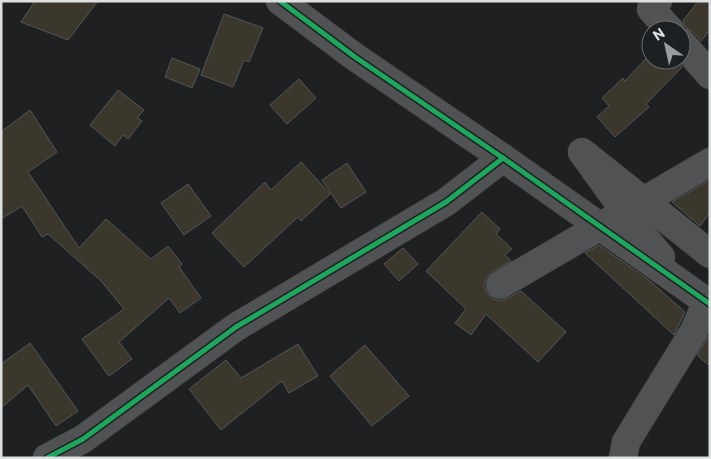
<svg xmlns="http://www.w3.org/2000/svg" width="711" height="459" font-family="Commissioner,sans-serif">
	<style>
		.building { fill: #3b372c; stroke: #565657 }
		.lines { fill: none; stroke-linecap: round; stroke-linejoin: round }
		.minor-casing { stroke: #3b3d3e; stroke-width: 29 }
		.minor { stroke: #505253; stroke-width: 28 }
		.cycleway-casing { stroke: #1d2023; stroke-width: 8 }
		.cycleway { stroke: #20a55d; stroke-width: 5 }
	</style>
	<rect width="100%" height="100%" fill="#1e2022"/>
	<g class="building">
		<path d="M35,1H98L68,40L21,22Z"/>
		<path d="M698,1H710V30L701,41L693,32L685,27L683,21Z"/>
		<path d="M224,14L263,28L249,62L244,60L233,87L201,75Z"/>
		<path d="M651,53V62L652,60H676L682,67L646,104L649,107L615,137L597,117L609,106L602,98L623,78L625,81Z"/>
		<path d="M172,58L200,69L192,88L165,77Z"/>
		<path d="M299,79L316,98L287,124L270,105Z"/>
		<path d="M118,90L144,110L137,118L142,121L128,139L123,135L115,146L90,125Z"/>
		<path d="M30,110L57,152L28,172L79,248L106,219L151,259L168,246L182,264L179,267L201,298L180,313L169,298L119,342L132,359L109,376L82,339L124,309L101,281L48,234L42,237L22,206L1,219V132Z"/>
		<path d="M301,162L330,194L301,221L298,217L244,267L212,233L265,182L271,190Z"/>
		<path d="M347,163L366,192L341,208L322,180Z"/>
		<path d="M710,180V212L700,226L672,202Z"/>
		<path d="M188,184L211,216L184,235L161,203Z"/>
		<path d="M482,212L500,229L496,234L512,249L505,255L511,261L492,272L486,278L484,286L487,293L493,299L501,301L508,298L521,291L566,332L538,362L486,314L471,335L455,323L466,309L426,271Z"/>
		<path d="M599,245L650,281L685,312L674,335L585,253Z"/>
		<path d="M403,248L418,264L399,281L384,264Z"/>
		<path d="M710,334V366L697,355Z"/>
		<path d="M30,343L78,411L56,426L28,385L1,408V364Z"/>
		<path d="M298,344L318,376L289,393L282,381L221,430L189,389L226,360L241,378Z"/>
		<path d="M365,345L409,396L372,426L330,376Z"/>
	</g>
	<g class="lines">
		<g class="minor-casing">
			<g id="minor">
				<path d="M280,1L355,57L503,158L710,304"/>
				<path d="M658,1L651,9L670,30"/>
				<path d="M681,42L710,75"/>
				<path d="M661,257L642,235L582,152L710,254"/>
				<path d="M500,285L710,162"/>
				<path d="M47,458L83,439L236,327L446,202L503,158"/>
				<path d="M623,458L626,442L694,331L704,308"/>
			</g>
		</g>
		<use href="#minor" class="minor"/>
		<g class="cycleway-casing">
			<g id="cycleway">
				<path d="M280,1L355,57L503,158L710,304"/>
				<path d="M47,458L83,439L236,327L446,202L503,158"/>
			</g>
		</g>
		<use href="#cycleway" class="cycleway"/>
	</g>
	<rect width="711" height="459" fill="none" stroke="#dde0e1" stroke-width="5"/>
	<g transform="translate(666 45) rotate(326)"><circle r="24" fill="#1d2023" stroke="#6a6d6f"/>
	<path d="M0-4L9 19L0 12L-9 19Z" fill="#9a9d9e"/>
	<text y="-8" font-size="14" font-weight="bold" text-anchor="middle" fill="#dde0e1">N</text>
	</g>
</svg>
